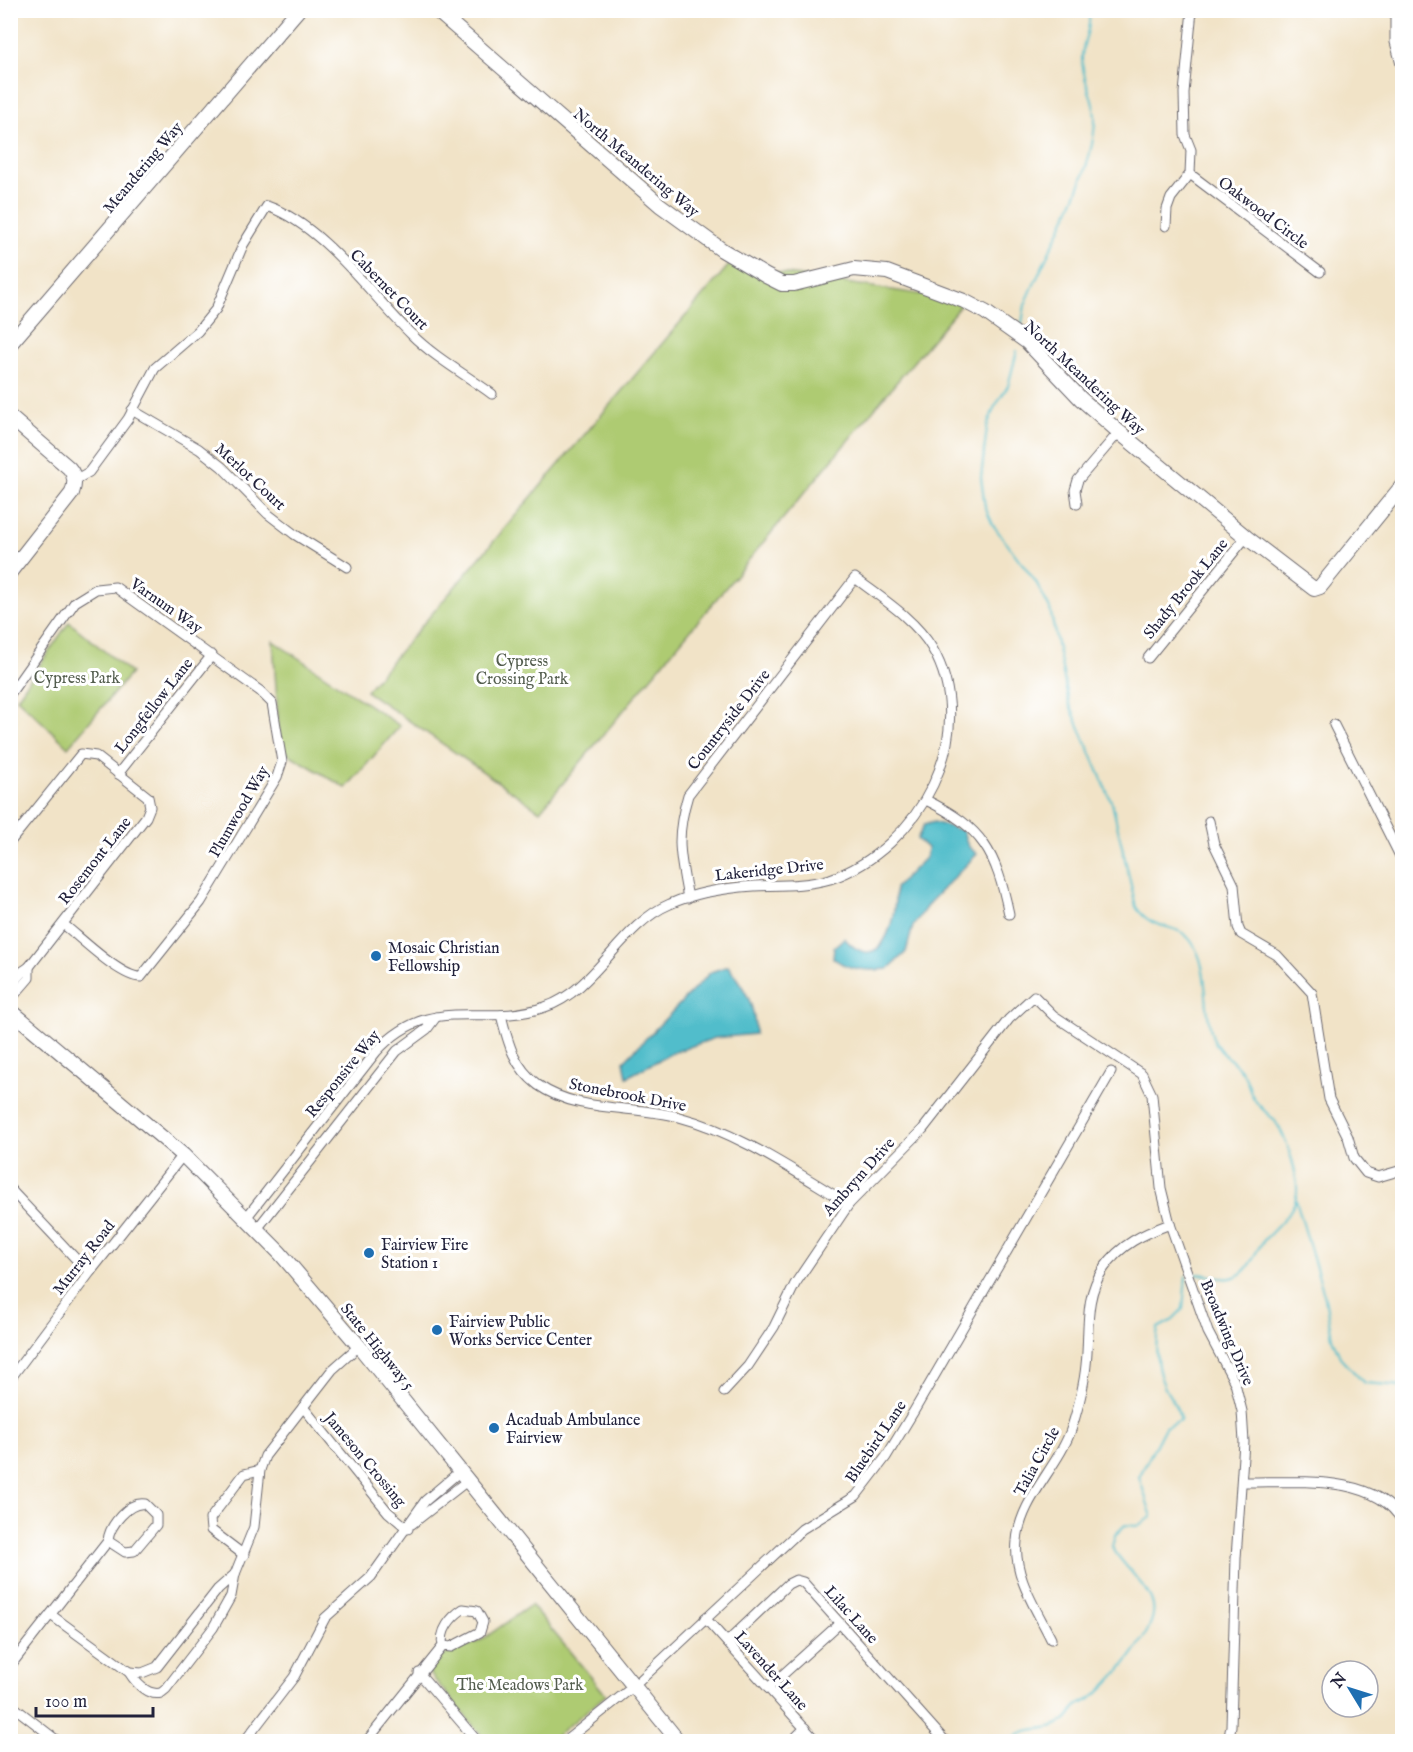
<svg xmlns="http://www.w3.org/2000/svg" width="1413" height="1752" font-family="'IM FELL English',serif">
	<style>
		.green { fill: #aecb72; stroke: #687656; stroke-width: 1.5 }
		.water { fill: #51bdcb; stroke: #3a7083; stroke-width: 1.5 }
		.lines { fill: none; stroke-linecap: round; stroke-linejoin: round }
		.stream { stroke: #51bdcb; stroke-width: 2 }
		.street-casing { stroke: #6a666c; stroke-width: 11 }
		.secondary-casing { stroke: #6a666c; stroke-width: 16 }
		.street { stroke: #fff; stroke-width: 9 }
		.secondary { stroke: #fff; stroke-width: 14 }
		.poi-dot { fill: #1f6fb2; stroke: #fff; stroke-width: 2 }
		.labels { text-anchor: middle; stroke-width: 6; stroke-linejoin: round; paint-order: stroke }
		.street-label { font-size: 16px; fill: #22223b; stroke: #fff }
		.park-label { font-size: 16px; fill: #535d4e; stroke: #fff }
		.poi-label { font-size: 16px; fill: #22223b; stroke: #fff; text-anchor: start }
	</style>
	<rect width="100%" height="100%" fill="#fff"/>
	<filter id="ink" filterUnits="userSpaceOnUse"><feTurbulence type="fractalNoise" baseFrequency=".0167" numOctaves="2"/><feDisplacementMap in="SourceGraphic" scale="12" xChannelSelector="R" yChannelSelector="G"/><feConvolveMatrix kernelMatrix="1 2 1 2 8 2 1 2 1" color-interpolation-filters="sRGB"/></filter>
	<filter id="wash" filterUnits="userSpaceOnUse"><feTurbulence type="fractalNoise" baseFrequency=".008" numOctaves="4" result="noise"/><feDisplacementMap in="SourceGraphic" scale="24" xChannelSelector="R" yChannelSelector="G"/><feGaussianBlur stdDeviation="1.35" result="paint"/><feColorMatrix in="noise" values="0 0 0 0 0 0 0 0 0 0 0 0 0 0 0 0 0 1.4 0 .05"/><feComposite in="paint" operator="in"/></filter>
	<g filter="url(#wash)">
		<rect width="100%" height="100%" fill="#f1e3c7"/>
		<g class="green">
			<path d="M729,265L964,301L540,811L366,691Z"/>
			<path d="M69,622L131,673L68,747L17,698Z"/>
			<path d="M273,641L400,726L346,788L280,749Z"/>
			<path d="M531,1605L606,1695L550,1741H486L429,1673L437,1658L480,1641Z"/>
		</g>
		<g class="water">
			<path d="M934,822L963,831L968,846L977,854L929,903L913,926L906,952L888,969C867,971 850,971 833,958L834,947L844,938C882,980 897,918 895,888L926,857L927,848L917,839L924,825Z"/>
			<path d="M728,966C745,989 756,1005 755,1034L715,1038L672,1053L627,1077L624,1061L711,972Z"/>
		</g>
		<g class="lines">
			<g class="stream">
				<path d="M1021,329L1025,305C1047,250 1095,175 1095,117C1094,97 1082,79 1082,59C1081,42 1093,29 1088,10"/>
				<path d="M1017,351L1008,386L994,408L987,427L981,478L985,507L993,525L1036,582L1050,609L1069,703L1112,803L1136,907C1153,933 1176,921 1191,941C1211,968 1202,1008 1213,1038C1217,1051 1231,1059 1240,1069C1248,1078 1248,1088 1253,1097C1258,1107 1268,1113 1275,1121C1286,1136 1301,1180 1296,1198C1293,1212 1276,1228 1266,1238C1254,1250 1251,1274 1231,1278C1217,1281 1208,1271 1191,1275"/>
				<path d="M1296,1200L1325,1298L1332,1338L1340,1357L1364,1383L1402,1386"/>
				<path d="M1010,1742C1024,1723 1046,1734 1064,1721C1069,1718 1072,1711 1076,1707C1082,1702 1090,1700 1096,1695C1114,1678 1165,1625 1151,1599C1142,1580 1123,1566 1112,1547L1115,1535L1125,1525L1137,1526L1152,1517L1139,1477L1165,1427L1181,1420C1177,1404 1170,1399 1164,1386C1156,1368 1155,1347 1158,1328L1171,1321L1183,1309L1186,1276"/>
			</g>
		</g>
	</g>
	<g filter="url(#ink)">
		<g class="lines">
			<g class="street-casing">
				<g id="street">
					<path d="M1395,10V42L1402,68"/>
					<path d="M1190,174L1320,272"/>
					<path d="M1166,226L1167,209L1171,198L1190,174L1191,150L1185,135L1184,93L1192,10"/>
					<path d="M132,410L199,449L222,467L268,514L294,534L347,567"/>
					<path d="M75,480L89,472L128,419L155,368L198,331L216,309L243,245L267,206C324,226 369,293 411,334C434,357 466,375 492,394"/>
					<path d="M1077,504L1075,490L1078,480L1119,432"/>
					<path d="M1148,658L1246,537"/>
					<path d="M10,694L75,602L96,589L115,587L260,691L272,703L282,762L277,777L201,902L141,977C121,978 80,937 63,924"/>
					<path d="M1334,725L1402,860"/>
					<path d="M118,774L212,655"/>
					<path d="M926,800C983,828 996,852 1009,914"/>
					<path d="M1209,821L1214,844L1234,885L1238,927L1241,934L1277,955L1312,993L1329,1099L1348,1137L1354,1158L1366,1173L1378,1177L1402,1170"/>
					<path d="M10,842L81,754L96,756L148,797L150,807L146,817L29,967L23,971L10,986"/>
					<path d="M10,1000L29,978V967"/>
					<path d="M501,1015C508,1043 514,1067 538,1085C577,1113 634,1105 679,1117C740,1133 795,1172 849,1204"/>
					<path d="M10,1189L75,1258L91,1271"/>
					<path d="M246,1218L376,1052C432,991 480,1029 545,1007C596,990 620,925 670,904C696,892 725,888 754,886C778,885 806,886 830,879C919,849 982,734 932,648C915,619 881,598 855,578L688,795C675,838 680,855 688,898"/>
					<path d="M257,1229L397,1051L427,1029L436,1017"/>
					<path d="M10,1379L91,1271L183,1155"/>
					<path d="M724,1392L748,1366L774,1327L795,1284L849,1204L923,1129L1009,1019L1034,996L1053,1015L1142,1074L1152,1095L1161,1188L1170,1224L1208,1332L1235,1383L1242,1411L1244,1442L1236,1558L1231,1726L1228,1742"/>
					<path d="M303,1407L388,1512L408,1529"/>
					<path d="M1242,1482C1290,1483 1374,1472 1402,1521"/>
					<path d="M412,1524L467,1481"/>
					<path d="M244,1555L211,1530L210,1519L244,1474L260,1470"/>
					<path d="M51,1615L129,1672C136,1683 147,1696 161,1693L166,1689L213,1628L231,1596L235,1574L254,1527L260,1470L265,1456L332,1370L359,1346"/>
					<path d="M705,1618L817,1742"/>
					<path d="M1051,1639C1036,1608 1013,1576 1017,1541C1020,1499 1059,1467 1072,1427C1078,1408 1084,1386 1086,1365C1090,1332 1083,1298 1104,1268C1121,1244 1143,1234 1170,1224"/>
					<path d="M727,1642L788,1584L796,1580L803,1582L946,1742"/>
					<path d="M10,1666L108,1541C109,1526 129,1501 145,1504L156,1515V1525L134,1551L125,1552L108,1541"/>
					<path d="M129,1672L142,1673L157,1667L218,1589L235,1574"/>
					<path d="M419,1673L478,1742"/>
					<path d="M768,1688L840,1623"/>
					<path d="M10,1704L59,1742"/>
					<path d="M244,1742L294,1677L325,1618L371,1577L425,1501L459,1472"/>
					<path d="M366,1742L443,1646L451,1647L480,1632L483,1622L477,1611L463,1609C451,1617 439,1631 443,1646"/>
					<path d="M564,1742L634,1686L802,1529L856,1496L886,1457L914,1411L1111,1072"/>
					<path d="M791,1742L805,1728"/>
				</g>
			</g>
			<g class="secondary-casing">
				<g id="secondary">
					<path d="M436,10L660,205L722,250L766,276L782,284H794L854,269L887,272L964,301L985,312L1027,342L1081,399L1119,432L1246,537L1314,589L1320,587L1402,486"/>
					<path d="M10,344L298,10"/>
					<path d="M10,417L69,468C76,476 75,484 72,493L10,572"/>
					<path d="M10,1010L183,1155L280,1253L359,1346L679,1742"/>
				</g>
			</g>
			<use href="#street" class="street"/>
			<use href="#secondary" class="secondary"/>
		</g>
	</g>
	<g class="poi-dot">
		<circle cx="376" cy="956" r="6"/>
		<circle cx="369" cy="1253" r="6"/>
		<circle cx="437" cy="1330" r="6"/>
		<circle cx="494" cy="1428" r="6"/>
	</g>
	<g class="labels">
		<g class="street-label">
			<text transform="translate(637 162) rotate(40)" y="6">North Meandering Way</text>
			<text transform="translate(142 167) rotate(-50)" y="6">Meandering Way</text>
			<text transform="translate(1264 212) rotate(37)" y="6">Oakwood Circle</text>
			<text transform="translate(390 289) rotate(46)" y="6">Cabernet Court</text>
			<text transform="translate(1085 377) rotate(43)" y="6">North Meandering Way</text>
			<text transform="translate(251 476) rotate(43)" y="6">Merlot Court</text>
			<text transform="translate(1185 588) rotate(-51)" y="6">Shady Brook Lane</text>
			<text transform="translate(167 605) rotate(35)" y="6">Varnum Way</text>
			<text transform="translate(153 705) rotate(-52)" y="6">Longfellow Lane</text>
			<text transform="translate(728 719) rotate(-52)" y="6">Countryside Drive</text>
			<text transform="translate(238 811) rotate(-60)" y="6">Plumwood Way</text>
			<text transform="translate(94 860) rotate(-52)" y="6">Rosemont Lane</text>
			<text transform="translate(769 869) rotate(-6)" y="6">Lakeridge Drive</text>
			<text transform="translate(342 1073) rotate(-51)" y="6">Responsive Way</text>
			<text transform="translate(628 1094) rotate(11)" y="6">Stonebrook Drive</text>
			<text transform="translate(858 1176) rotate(-48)" y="6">Ambrym Drive</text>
			<text transform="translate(83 1257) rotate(-52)" y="6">Murray Road</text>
			<text transform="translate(1228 1332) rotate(67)" y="6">Broadwing Drive</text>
			<text transform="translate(378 1346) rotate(51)" y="6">State Highway 5</text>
			<text transform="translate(875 1441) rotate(-56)" y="6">Bluebird Lane</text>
			<text transform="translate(366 1459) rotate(50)" y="6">Jameson Crossing</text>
			<text transform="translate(1036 1461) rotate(-61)" y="6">Talia Circle</text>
			<text transform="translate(852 1614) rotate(48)" y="6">Lilac Lane</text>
			<text transform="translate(772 1670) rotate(48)" y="6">Lavender Lane</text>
		</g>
		<g class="park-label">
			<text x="522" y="666">Cypress<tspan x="522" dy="18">Crossing Park</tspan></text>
			<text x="77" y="683">Cypress Park</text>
			<text x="520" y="1690">The Meadows Park</text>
		</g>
		<g class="poi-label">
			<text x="388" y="953">Mosaic Christian<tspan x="388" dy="18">Fellowship</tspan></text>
			<text x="381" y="1250">Fairview Fire<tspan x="381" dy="18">Station 1</tspan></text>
			<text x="449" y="1327">Fairview Public<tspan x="449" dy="18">Works Service Center</tspan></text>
			<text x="506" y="1425">Acaduab Ambulance<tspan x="506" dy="18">Fairview</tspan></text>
		</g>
	</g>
	<rect width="1413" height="1752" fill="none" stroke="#fff" stroke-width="36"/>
	<g transform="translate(1350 1689) rotate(308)"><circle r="28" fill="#ffffff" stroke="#a7a7b1" stroke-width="1.5"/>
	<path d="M0-4.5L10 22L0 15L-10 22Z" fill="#1f6fb2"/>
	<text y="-9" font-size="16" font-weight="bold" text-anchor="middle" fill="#22223b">N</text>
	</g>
	<path d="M36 1707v9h117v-9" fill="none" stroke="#22223b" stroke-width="3"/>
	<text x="45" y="1707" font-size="18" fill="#22223b" stroke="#ffffff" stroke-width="4.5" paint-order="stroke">100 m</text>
</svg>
